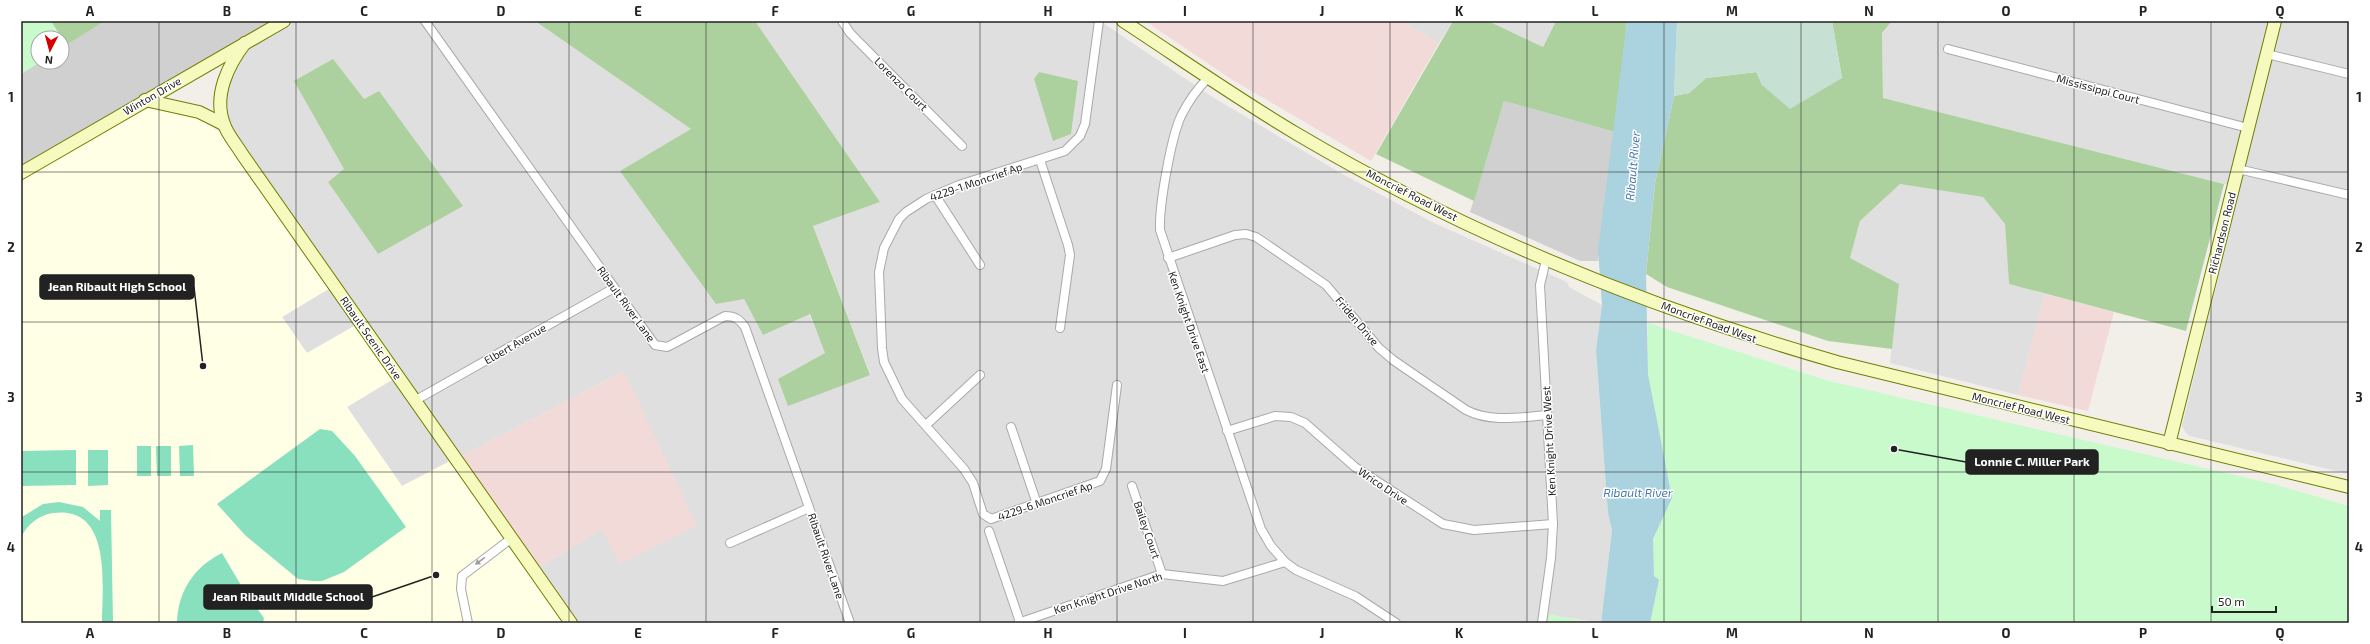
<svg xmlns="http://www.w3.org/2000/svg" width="2370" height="644" font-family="'Exo 2',sans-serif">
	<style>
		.residential { fill: #e0dfdf; fill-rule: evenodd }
		.commercial { fill: #f2dad9 }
		.education { fill: #ffffe5 }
		.religious { fill: #d0d0d0 }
		.forest { fill: #add19e }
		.wetland { fill: #c6e0d4 }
		.park { fill: #c8facc }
		.pitch { fill: #88e0be }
		.water { fill: #aad3df }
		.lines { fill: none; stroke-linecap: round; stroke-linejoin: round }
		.street-casing { stroke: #a9a9a9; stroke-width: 10 }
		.secondary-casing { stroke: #707d05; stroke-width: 14 }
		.street { stroke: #fff; stroke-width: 8 }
		.secondary { stroke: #f7fabf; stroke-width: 12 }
		.oneway { fill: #9c9c9c }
		.grid { fill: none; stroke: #222; stroke-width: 1; stroke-opacity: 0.55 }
		.labels { text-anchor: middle; stroke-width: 3; stroke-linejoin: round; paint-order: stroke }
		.street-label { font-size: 11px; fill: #222; stroke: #fff }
		.water-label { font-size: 12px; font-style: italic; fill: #4a7aab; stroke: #fff }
		.leader { fill: none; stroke: #222; stroke-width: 1.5 }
		.callout-dot { fill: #222; stroke: #fff; stroke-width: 1.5 }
		.callout { fill: #222; stroke: #222; stroke-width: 1.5 }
		.callout-label { font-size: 12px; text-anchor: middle; font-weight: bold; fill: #fff }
		.neatline { fill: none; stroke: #222; stroke-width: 1.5 }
		.grid-label { font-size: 13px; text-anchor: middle; font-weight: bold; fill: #222 }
	</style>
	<rect width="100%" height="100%" fill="#f2efe9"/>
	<g class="residential">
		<path d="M292,21H535L692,129L620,171L744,299L763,335L809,314L826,353L778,379L870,374L813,226L880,202L755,21H1100L1214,98L1344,175L1434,223L1567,282L1569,287L1602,305L1596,350L1608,513L1612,530L1601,623L1550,615L1547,623H579L538,568L602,529L624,371L460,457L234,132L227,113L226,99L228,85L242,56L254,43ZM379,92L378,254L328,182L344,169L364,99Z"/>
		<path d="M1401,21H1453L1439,43Z"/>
		<path d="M1488,21H1556L1543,47Z"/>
		<path d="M1892,21H2270L2229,185L1883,98L1882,33Z"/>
		<path d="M2281,21H2349V474L2190,436L2186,433L2182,426Z"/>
		<path d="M1900,184L1983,197L2005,224L2009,284L2045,294L2018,395L1890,363L1899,284L1850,258L1860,221Z"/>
		<path d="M330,288L356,325L307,353L282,317Z"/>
		<path d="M395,378L452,460L402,486L347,407Z"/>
	</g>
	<g class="commercial">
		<path d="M1145,21H1401L1439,43L1371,161L1231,79Z"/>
		<path d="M2045,294L2114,312L2088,411L2018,395Z"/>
		<path d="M624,371L697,526L620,564L602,529L538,568L460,457Z"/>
	</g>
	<path class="education" d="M161,108L195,115L220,133L330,288L282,317L307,353L356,325L395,378L347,407L402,486L452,460L565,623H21V178L141,109Z"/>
	<g class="religious">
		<path d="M105,21H274L21,168V74L40,62H62V47Z"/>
		<path d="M1504,101L1615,132L1598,261H1580L1470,212Z"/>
	</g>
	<g class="forest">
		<path d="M51,21H105L66,45Z"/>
		<path d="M535,21H755L880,202L813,226L870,375L788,406L778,379L825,353L810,314L763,335L744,299L716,304L620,171L691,129Z"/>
		<path d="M1453,21H1488L1543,47L1556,21H1627L1615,132L1504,101L1474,201L1376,154Z"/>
		<path d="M1832,21H1892L1882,33L1883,98L2224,184L2186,331L2009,284L2005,224L1983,197L1900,184L1860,221L1850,258L1899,284L1892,349L1828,341L1667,287L1646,274L1655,183L1674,96L1689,93L1706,78L1757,72L1762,85L1842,78Z"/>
		<path d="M333,59L364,99L379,91L463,206L378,254L328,182L344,169L294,81Z"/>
		<path d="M1039,72L1078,81L1071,134L1053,141L1034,79Z"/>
	</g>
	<path class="wetland" d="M1677,21H1832L1842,78L1790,109L1762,85L1756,72L1706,78L1689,93L1674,96Z"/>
	<g class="park">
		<path d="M21,21H51L61,38H38V62H40L21,74Z"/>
		<path d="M1648,323L1829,381L2273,484L2349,506V623H1650L1659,580L1654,576L1653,539L1672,498L1648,374Z"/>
		<path d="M1549,615L1596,623H1547Z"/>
	</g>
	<g class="pitch">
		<path d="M320,429L332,431L355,456L406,527L344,572L322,581H312L298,579L245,535L217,504Z"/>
		<path d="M193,445L194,476H180L179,446Z"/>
		<rect x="137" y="446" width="14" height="30"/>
		<path d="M156,446H171V476H157Z"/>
		<path d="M76,450V485L21,486V451Z"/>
		<path d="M88,450H108V485L88,486Z"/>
		<path d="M59,502L83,507L100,521V510H111L113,623H102C102,587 113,505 53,513C39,515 26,525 21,538L22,517L43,504Z"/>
		<path d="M222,553L245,592L264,618L263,623H177C178,591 194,567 222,553Z"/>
	</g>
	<path class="water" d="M1627,21H1677L1674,96L1655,183L1646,274L1648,374L1672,498L1653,539L1654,576L1659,580L1650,623H1601L1612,530L1608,513L1596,350L1602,305L1598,250Z"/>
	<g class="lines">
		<g class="street-casing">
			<g id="street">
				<path d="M425,21L655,345L667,347L673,344L725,316C735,316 739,319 745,327L850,623"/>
				<path d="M842,21L850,33L962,146"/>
				<path d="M1099,21L1085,124L1080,136L1065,151L959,185L926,199L906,212L899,219L884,248L879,272L882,348L884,362L902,399L964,469L973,483L983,514L991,519L1100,481L1106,469L1117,385"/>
				<path d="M1948,49L2248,128"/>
				<path d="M2267,54L2349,74"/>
				<path d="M1208,78C1197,89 1188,102 1181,116C1171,138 1159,205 1160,230L1261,529L1271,546L1285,562"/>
				<path d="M1040,160L1068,245L1070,255L1060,328"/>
				<path d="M2238,169L2349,195"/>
				<path d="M935,195L980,265"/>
				<path d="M1168,258L1235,235L1246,234L1256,237L1326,285L1379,348L1393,360L1466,410C1491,423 1521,417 1548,415"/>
				<path d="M416,400L614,288"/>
				<path d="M926,425L980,375"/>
				<path d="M1011,427L1037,504"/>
				<path d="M1227,431L1275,416L1291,417L1305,423L1355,467L1443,524L1474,530L1553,524"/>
				<path d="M1132,486L1162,574"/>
				<path d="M989,531L1020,622"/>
				<path d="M730,543L809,508"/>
				<path d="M468,623L461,589L462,576L512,538"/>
				<path d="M1018,623L1162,574L1223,581L1285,562L1296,570L1355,596L1396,623"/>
				<path d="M1542,623L1551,558L1553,524L1540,285L1546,260"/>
			</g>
		</g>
		<g class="secondary-casing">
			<g id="secondary">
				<path d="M1123,21C1181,59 1238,99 1297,134C1466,234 1649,308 1837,362L2349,487"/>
				<path d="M245,43C228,65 213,96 224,124C227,134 236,144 242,154L571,623"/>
				<path d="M145,100L199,112L223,124"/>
				<path d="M21,173L284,21"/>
				<path d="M2169,444L2275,21"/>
			</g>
		</g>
		<use href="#street" class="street"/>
		<use href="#secondary" class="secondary"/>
	</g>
	<defs><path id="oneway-solid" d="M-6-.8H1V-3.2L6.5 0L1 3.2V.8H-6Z"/></defs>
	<use class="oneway" href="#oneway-solid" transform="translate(480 561) rotate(144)"/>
	<path class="grid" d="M159,21V623M296,21V623M432,21V623M569,21V623M706,21V623M843,21V623M980,21V623M1117,21V623M1253,21V623M1390,21V623M1527,21V623M1664,21V623M1801,21V623M1938,21V623M2074,21V623M2211,21V623M21,172H2349M21,322H2349M21,472H2349"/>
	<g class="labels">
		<g class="street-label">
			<text transform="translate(901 84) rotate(45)" y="4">Lorenzo Court</text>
			<text transform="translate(2098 89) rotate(15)" y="4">Mississippi Court</text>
			<text transform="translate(152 96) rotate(-30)" y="4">Winton Drive</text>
			<text transform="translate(976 182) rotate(-19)" y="4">4229-1 Moncrief Ap</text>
			<text transform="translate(1412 195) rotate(27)" y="4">Moncrief Road West</text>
			<text transform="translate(2222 233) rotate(-76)" y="4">Richardson Road</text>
			<text transform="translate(626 304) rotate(54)" y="4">Ribault River Lane</text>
			<text transform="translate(1357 321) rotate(50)" y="4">Friden Drive</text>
			<text transform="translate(1189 322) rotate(71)" y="4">Ken Knight Drive East</text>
			<text transform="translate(1709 322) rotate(20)" y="4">Moncrief Road West</text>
			<text transform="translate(371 338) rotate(55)" y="4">Ribault Scenic Drive</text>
			<text transform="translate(515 344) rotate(-30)" y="4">Elbert Avenue</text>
			<text transform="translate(2021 408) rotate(14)" y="4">Moncrief Road West</text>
			<text transform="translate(1549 441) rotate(-93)" y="4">Ken Knight Drive West</text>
			<text transform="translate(1383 486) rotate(34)" y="4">Wrico Drive</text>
			<text transform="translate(1045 501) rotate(-19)" y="4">4229-6 Moncrief Ap</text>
			<text transform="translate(1147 530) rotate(71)" y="4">Bailey Court</text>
			<text transform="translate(826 556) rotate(71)" y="4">Ribault River Lane</text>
			<text transform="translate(1108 593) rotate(-18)" y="4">Ken Knight Drive North</text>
		</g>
		<g class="water-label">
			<text transform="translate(1633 166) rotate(-85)" y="4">Ribault River</text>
			<text x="1638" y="497">Ribault River</text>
		</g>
	</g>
	<path class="leader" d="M203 366L194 287M1894 449L1966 462M436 575L372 597"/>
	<g class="callout-dot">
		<circle cx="203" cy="366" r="4"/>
		<circle cx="1894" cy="449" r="4"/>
		<circle cx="436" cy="575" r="4"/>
	</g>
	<g class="callout">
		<rect x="40" y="275" width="154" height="24" rx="4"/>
		<rect x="1966" y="450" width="132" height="24" rx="4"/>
		<rect x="204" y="585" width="168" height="24" rx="4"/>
	</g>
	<g class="callout-label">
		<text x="117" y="291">Jean Ribault High School</text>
		<text x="2032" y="466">Lonnie C. Miller Park</text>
		<text x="288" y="601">Jean Ribault Middle School</text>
	</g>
	<rect width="2370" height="644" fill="none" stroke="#ffffff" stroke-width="44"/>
	<g transform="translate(50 50) rotate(186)"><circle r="19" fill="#ffffff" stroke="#a7a7a7"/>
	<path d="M0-3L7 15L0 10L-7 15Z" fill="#d40000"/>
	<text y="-6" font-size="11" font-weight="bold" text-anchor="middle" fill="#222222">N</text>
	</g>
	<path d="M2212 606v6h64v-6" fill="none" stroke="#222222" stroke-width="2"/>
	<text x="2218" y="606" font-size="12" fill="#222222" stroke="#ffffff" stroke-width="3" paint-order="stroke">50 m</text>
	<rect x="22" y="22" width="2326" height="600" class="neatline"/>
	<g class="grid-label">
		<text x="90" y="16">A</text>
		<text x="227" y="16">B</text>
		<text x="364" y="16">C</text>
		<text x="501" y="16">D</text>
		<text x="638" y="16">E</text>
		<text x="775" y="16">F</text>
		<text x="911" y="16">G</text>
		<text x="1048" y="16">H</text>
		<text x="1185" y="16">I</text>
		<text x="1322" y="16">J</text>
		<text x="1459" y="16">K</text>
		<text x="1595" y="16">L</text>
		<text x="1732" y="16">M</text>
		<text x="1869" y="16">N</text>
		<text x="2006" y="16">O</text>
		<text x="2143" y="16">P</text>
		<text x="2280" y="16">Q</text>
		<text x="11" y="102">1</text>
		<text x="2359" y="102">1</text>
		<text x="11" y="252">2</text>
		<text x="2359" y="252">2</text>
		<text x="11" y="402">3</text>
		<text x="2359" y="402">3</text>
		<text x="11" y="552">4</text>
		<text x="2359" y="552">4</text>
		<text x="90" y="638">A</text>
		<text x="227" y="638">B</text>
		<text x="364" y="638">C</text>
		<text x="501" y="638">D</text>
		<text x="638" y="638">E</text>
		<text x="775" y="638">F</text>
		<text x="911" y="638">G</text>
		<text x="1048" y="638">H</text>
		<text x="1185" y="638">I</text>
		<text x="1322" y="638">J</text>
		<text x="1459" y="638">K</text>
		<text x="1595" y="638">L</text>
		<text x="1732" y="638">M</text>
		<text x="1869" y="638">N</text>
		<text x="2006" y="638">O</text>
		<text x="2143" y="638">P</text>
		<text x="2280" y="638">Q</text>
	</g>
</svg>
